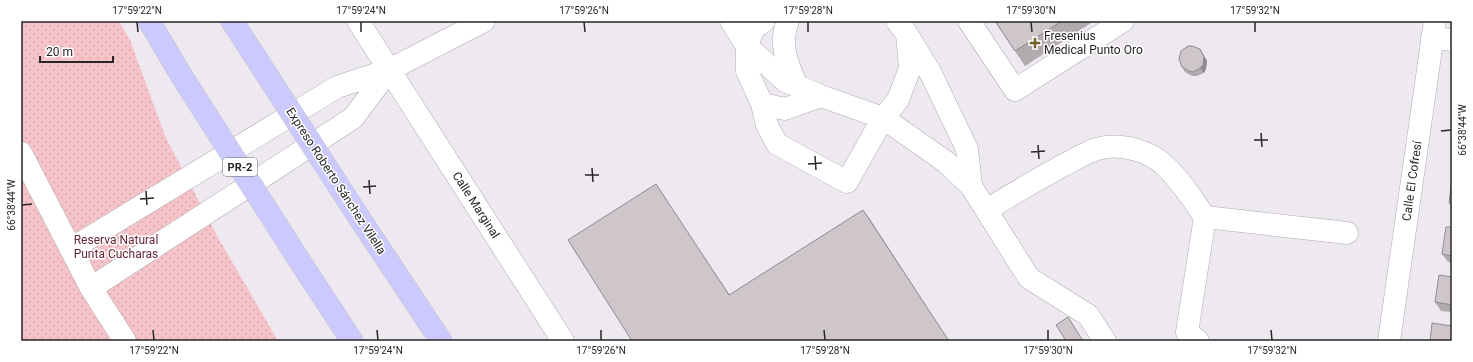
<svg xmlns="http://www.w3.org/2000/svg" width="1473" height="362" font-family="Roboto,sans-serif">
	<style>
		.green { fill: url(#green-dots) }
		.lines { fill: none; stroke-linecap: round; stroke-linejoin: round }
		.minor-casing { stroke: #afabb1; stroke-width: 23 }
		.highway-casing { stroke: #c7c6c7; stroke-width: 23 }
		.minor { stroke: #fff; stroke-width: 22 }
		.highway { stroke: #ccc9fe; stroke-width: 22 }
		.highway-bridge-casing { stroke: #c7c6c7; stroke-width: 23; stroke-linecap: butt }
		.highway-bridge { stroke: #ccc9fe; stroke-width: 22 }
		.wall { fill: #b1aaaf }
		.shaded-wall { fill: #908b8e }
		.building { fill: #cec6cb; stroke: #908b8e }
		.ticks { fill: none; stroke: #272528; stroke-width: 1.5 }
		.poi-dot { fill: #70602d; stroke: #fff; stroke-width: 1.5 }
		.labels { text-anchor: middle; stroke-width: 3; stroke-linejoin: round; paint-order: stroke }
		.shield { fill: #fff; stroke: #686668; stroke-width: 1 }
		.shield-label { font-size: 11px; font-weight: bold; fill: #272528 }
		.poi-label { font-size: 12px; fill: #272528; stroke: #fff; text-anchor: start }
		.street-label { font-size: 12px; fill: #272528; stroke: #fff }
		.park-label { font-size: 12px; fill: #662533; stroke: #fff }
		.neatline { fill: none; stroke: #272528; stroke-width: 1.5 }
		.ticks-label { font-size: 10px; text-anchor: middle; fill: #272528 }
	</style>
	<defs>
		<pattern id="green-dots" width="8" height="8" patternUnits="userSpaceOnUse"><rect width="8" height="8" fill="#f6c3c9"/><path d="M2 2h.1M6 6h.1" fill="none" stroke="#d3a7ad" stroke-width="1.8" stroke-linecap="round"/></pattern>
	</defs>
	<rect width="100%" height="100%" fill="#eee9f0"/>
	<path class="green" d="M21,21H119L130,40L165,136L216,234L278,341H21Z"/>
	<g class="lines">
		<g class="minor-casing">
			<g id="minor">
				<path d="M358,21L563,341"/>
				<path d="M731,21L747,46V71L762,104L767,125L777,144L847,182L883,118L946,162L971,186L1029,278L1088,315L1105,341"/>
				<path d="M764,21L753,29L747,46L785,81L821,96L883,118L898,100L910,68L907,34L897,21"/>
				<path d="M788,21C778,43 788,66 797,86"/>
				<path d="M969,21L1015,90L1123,21"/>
				<path d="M1432,38L1452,40"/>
				<path d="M910,39L930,72L967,149L971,186"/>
				<path d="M762,104L785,109L821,96"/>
				<path d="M21,153L91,288L125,341"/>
				<path d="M987,210C1012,194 1038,179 1064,165C1077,158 1091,149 1106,147C1125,145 1149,151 1163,164C1180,179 1192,199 1205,217L1347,233"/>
				<path d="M71,249L337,87L389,70L484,21"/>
				<path d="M91,288L353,118L389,70"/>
				<path d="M1198,341L1187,332L1205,217"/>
				<path d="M1389,341L1435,21"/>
			</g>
		</g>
		<g class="highway-casing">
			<g id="highway">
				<path d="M149,21L181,75"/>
				<path d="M232,21L243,38"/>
				<path d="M360,219L441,341"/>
				<path d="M299,260L352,341"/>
			</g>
		</g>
		<use href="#minor" class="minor"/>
		<use href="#highway" class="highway"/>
		<g class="highway-bridge-casing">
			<g id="highway-bridge">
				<path d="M243,38L360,219"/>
				<path d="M181,75L299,260"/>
			</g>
		</g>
		<use href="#highway-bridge" class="highway-bridge"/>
	</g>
	<g class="wall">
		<path d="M995,21H1094L1025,66Z"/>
		<path d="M1203,54L1207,61L1206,69L1204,73L1197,76H1192L1185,72L1182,67Z"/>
		<path d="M1452,179V208L1449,203Z"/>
		<path d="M1452,227V263L1448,262L1442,254Z"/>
		<path d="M1452,277V312L1441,311L1435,302Z"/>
	</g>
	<g class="shaded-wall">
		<path d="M1200,49L1207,61L1206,69L1204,73L1200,68Z"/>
		<path d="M656,184L663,195L737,306L729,295Z"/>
		<path d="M863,210L871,221L949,341Z"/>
	</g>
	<g class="building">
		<path d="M995,21H1062L1015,51Z"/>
		<path d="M1188,46H1192L1200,49L1204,57L1203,65L1200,68L1193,72L1189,71L1182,67L1179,59L1181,51Z"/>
		<path d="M1452,179V203H1449Z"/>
		<path d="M656,184L729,295L863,210L949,341H632L568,240Z"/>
		<path d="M1446,227H1452V256L1442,254Z"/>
		<path d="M1439,275L1452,277V305L1435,302Z"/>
		<path d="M1068,317L1083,341H1066L1056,325Z"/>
		<path d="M1432,323L1452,326V341H1430Z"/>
	</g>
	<path class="ticks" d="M137,22L138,32M361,22V32M584,22L585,32M808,22V32M1031,22L1032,32M1255,22V32M1441,131L1451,130M1261,133L1262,147M1254,140H1268M1038,145L1039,159M1031,152L1045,151M815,156L816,170M808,164L822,163M592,168L593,182M585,175H599M369,180L370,194M363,187L376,186M146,191L147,205M140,199L154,198M22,205L32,204M153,330L154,340M377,330L378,340M601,330V340M824,330L825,340M1048,330V340M1271,330L1272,340"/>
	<path class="poi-dot" d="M1033 37h4v4h4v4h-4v4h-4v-4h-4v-4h4z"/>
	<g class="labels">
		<rect class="shield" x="223" y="158" width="34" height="18" rx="3"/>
		<g class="shield-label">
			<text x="240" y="171">PR-2</text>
		</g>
		<g class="poi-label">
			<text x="1044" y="40">Fresenius<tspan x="1044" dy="14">Medical Punto Oro</tspan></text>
		</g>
		<g class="street-label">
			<text transform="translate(336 181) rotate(57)" y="4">Expreso Roberto Sánchez Vilella</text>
			<text transform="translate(1412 181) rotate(-82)" y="4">Calle El Cofresí</text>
			<text transform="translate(476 205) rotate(57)" y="4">Calle Marginal</text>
		</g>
		<g class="park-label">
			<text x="116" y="244">Reserva Natural<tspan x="116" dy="14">Punta Cucharas</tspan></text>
		</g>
	</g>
	<rect width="1473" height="362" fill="none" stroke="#ffffff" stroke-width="44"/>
	<path d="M40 56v6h73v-6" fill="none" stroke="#272528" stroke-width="2"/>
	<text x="46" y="56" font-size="12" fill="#272528" stroke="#ffffff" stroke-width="3" paint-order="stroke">20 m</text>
	<rect x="22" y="22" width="1429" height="318" class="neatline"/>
	<g class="ticks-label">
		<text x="137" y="14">17°59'22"N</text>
		<text x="361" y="14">17°59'24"N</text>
		<text x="584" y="14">17°59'26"N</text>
		<text x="808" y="14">17°59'28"N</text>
		<text x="1031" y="14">17°59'30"N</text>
		<text x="1255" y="14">17°59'32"N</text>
		<text transform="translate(1462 130) rotate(-90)" y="4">66°38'44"W</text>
		<text transform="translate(11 205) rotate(-90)" y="4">66°38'44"W</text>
		<text x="154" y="354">17°59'22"N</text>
		<text x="378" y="354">17°59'24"N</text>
		<text x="601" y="354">17°59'26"N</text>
		<text x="825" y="354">17°59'28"N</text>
		<text x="1048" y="354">17°59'30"N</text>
		<text x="1272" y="354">17°59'32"N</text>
	</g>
</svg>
